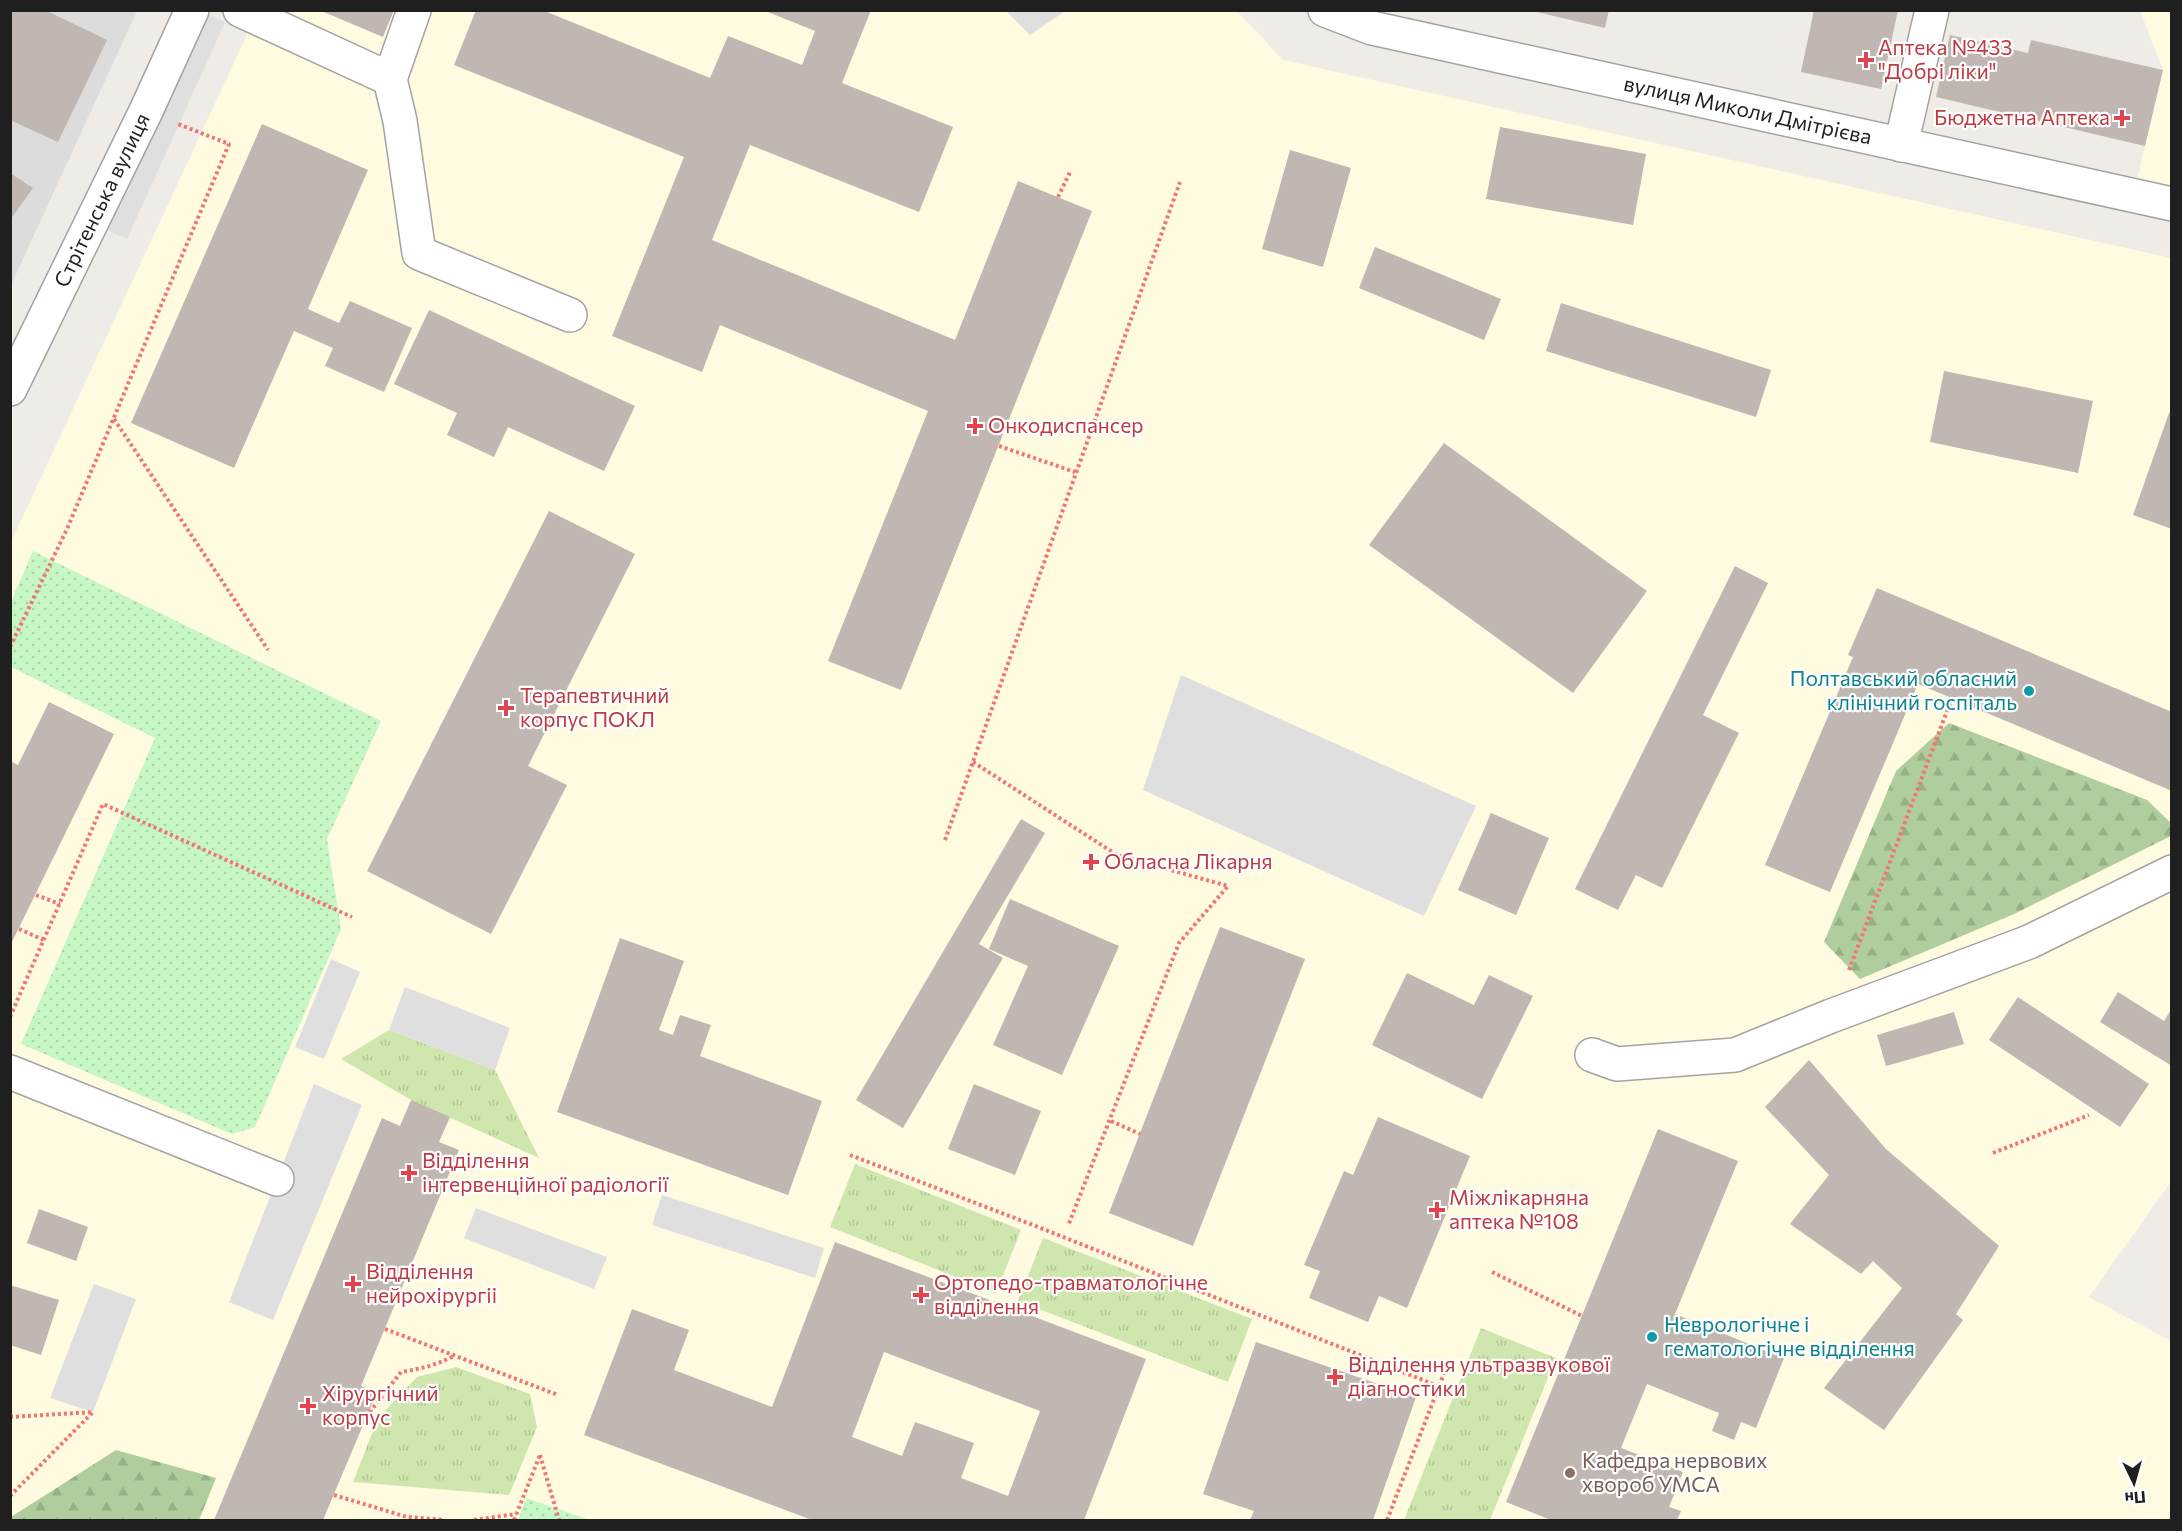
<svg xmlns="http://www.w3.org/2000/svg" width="2182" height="1531" font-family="Commissioner,sans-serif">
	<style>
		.residential { fill: #dddcdc }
		.education { fill: #fefbe1 }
		.grass { fill: url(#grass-tufts) }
		.forest { fill: url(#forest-firs) }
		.park { fill: url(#park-dots) }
		.parking { fill: #dfdfdf }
		.building { fill: #c0b7b2; fill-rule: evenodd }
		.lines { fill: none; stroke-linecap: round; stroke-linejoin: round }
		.minor-casing { stroke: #a3a3a3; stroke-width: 36 }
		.path { stroke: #f37573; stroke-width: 4; stroke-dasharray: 3 3; stroke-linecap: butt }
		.minor { stroke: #fff; stroke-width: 33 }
		.health-dot { fill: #e0444e; stroke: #fff; stroke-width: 2 }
		.culture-dot { fill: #0f9aa8; stroke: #fff; stroke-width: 2 }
		.education-dot { fill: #8d6e63; stroke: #fff; stroke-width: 2 }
		.labels { text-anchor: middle; stroke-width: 4.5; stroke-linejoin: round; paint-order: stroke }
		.health-label { font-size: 21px; fill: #be3a42; stroke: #fff; text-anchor: start }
		.street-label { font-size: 21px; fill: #1f1f1f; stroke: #fff }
		.culture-label { font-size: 21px; fill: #0d838f; stroke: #fff; text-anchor: end }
		.education-label { font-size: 21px; fill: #785e54; stroke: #fff; text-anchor: start }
	</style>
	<defs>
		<pattern id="grass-tufts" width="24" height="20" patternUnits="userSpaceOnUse" patternTransform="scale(1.5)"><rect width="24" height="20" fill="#cfe7ae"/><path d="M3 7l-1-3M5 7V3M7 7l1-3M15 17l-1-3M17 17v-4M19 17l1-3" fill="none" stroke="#b1c695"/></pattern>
		<pattern id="forest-firs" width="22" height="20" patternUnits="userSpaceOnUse" patternTransform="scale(1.5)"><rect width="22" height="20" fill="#afcd9d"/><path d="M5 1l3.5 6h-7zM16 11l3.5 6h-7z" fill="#96b087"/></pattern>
		<pattern id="park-dots" width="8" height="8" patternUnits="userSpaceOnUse" patternTransform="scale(1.5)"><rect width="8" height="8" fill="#c6f7c5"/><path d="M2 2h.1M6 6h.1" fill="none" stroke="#aad3a9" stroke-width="1.8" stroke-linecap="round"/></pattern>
	</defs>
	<rect width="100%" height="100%" fill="#efebe6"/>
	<path class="residential" d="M11,11H137L11,285Z"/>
	<g class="education">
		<path d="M258,11H1237L1283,60L2171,258V1182L2089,1297L2171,1341V1520H11V542Z"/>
		<path d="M2140,11H2171V205L2133,196L2163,70Z"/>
	</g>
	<g class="grass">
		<path d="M389,1030L495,1070L539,1158L411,1100L341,1059Z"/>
		<path d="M855,1164L1021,1230L996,1293L830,1227Z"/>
		<path d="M1043,1238L1252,1319L1228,1382L1018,1301Z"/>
		<path d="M1481,1328L1556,1358L1490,1520H1404Z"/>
		<path d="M456,1367L530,1394L537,1427L509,1495L353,1482L378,1418L417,1377Z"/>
	</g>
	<g class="forest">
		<path d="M1949,723L2147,800L2171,823V836L2014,914L1860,979L1824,942L1896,771Z"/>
		<path d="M116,1450L216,1478L199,1520H11V1517Z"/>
	</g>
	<g class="park">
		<path d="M33,551L381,721L327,839L341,929L255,1127L232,1134L21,1044L155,738L11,667V602Z"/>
		<path d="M526,1498L590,1520H518Z"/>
	</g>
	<g class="parking">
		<path d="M199,11L225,22L127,239L96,225Z"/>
		<path d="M1006,11H1065L1030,35Z"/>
		<path d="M1181,675L1476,806L1424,916L1143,790Z"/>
		<path d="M331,959L360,972L324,1059L295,1047Z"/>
		<path d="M405,987L510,1028L495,1070L389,1030Z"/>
		<path d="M314,1084L362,1105L273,1320L229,1302Z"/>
		<path d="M662,1195L824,1248L815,1278L652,1225Z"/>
		<path d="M476,1208L607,1257L594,1289L464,1238Z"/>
		<path d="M94,1284L136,1299L93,1412L50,1398Z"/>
	</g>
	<g class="building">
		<path d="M10,10H45L107,40L58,142L10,120Z"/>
		<path d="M319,10H394L383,37Z"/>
		<path d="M476,10H542L710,78L728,36L802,65L815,31L763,10H871L842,83L953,127L919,212L750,145L712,240L955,340L1018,181L1092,211L901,690L828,661L928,411L720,325L702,372L612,336L684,157L454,65Z"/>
		<path d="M1528,10H1609L1605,28Z"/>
		<path d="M1814,10H1898L1881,89L1801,72Z"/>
		<path d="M1950,35L2028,53L2031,40L2163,70L2145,146L1936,97Z"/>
		<path d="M262,124L368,170L308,309L339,323L350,301L412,328L384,392L325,366L333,348L294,331L234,468L131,423Z"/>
		<path d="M1500,127L1646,154L1633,225L1486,199Z"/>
		<path d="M1290,150L1351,168L1323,267L1262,249Z"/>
		<path d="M10,173L33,188L10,220Z"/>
		<path d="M1375,247L1501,299L1484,340L1359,288Z"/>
		<path d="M1561,303L1771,370L1756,417L1546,351Z"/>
		<path d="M429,310L635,406L604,471L508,427L494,457L447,435L457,413L394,384Z"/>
		<path d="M1944,371L2093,401L2078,473L1930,442Z"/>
		<path d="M2169,413L2172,414V529L2133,515Z"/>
		<path d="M1444,443L1647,591L1573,693L1369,545Z"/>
		<path d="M549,511L635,554L528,766L567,785L491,934L367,871Z"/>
		<path d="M1735,566L1768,583L1703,715L1739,733L1662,888L1636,875L1618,910L1575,889Z"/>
		<path d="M1877,588L2172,712V791L1918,684L1830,892L1765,865L1853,657L1848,655Z"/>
		<path d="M49,702L114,734L10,946V761L18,765Z"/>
		<path d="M1491,813L1549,838L1516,915L1458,890Z"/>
		<path d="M1021,819L1045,833L979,944L1003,958L903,1128L856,1100Z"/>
		<path d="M1010,899L1119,946L1062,1075L993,1045L1028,966L989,949Z"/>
		<path d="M1220,927L1305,959L1193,1246L1109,1213Z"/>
		<path d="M620,938L684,961L659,1030L673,1035L680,1015L711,1025L700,1056L822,1101L788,1195L557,1112Z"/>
		<path d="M1407,973L1474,1005L1489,975L1533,996L1482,1099L1372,1045Z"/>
		<path d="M2118,992L2164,1021L2172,1008V1066L2100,1022Z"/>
		<path d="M2018,997L2149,1084L2120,1127L1989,1040Z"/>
		<path d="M1954,1012L1964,1044L1886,1066L1877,1035Z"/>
		<path d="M1809,1060L1886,1149L1999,1246L1956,1314L1963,1320L1884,1430L1824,1388L1902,1288L1873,1261L1861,1274L1790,1224L1829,1175L1765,1107Z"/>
		<path d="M974,1084L1041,1111L1015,1175L948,1149Z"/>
		<path d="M411,1100L450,1117L439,1142L459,1150L361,1386L377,1392L323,1520H214L382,1118L400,1126Z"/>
		<path d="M1378,1117L1470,1156L1407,1308L1379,1296L1368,1322L1309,1298L1320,1271L1304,1265L1344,1171L1353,1175Z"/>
		<path d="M1658,1129L1738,1161L1675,1314L1784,1358L1756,1428L1741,1422L1734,1440L1712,1431L1719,1413L1647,1384L1621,1448L1683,1472L1669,1507L1681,1511L1677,1520H1551L1506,1502Z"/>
		<path d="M39,1209L88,1227L76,1261L27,1243Z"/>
		<path d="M835,1242L1146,1359L1084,1520H812L584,1435L632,1309L689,1330L674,1370L772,1407ZM884,1352L1040,1411L1008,1496L961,1478L974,1443L915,1422L902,1456L852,1437Z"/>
		<path d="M10,1285L59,1300L41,1355L10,1345Z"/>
		<path d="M1256,1342L1416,1397L1373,1520H1250L1254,1511L1203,1494Z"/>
	</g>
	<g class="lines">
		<g class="minor-casing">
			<g id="minor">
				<path d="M240,10L390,79"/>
				<path d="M414,10L390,79L400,121L419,253L570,315"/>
				<path id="s1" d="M1325,10L1372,28L2172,204"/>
				<path d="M1901,145L1932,10"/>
				<path id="s2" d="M10,389L146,111L192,10"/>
				<path d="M1592,1055L1617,1064L1735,1055L1831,1016L2029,942L2172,872"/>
				<path d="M10,1072L277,1179"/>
			</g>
		</g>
		<g class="path">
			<path d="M1058,197L1071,170"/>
			<path d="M114,419L268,650"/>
			<path d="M999,446L1075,472"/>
			<path d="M10,647L67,529L229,144L178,124"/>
			<path d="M973,762L1117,855L1228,886L1179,943L1068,1226"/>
			<path d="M945,840L1180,182"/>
			<path d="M36,895L60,904"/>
			<path d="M19,929L44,940"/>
			<path d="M1849,970L1952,698"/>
			<path d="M10,1017L103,804L352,917"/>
			<path d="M1111,1121L1140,1134"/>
			<path d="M1993,1153L2089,1115"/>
			<path d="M850,1155L1033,1225L1438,1386"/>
			<path d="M1492,1272L1582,1316"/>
			<path d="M385,1329L558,1395"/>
			<path d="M10,1417L93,1412"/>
			<path d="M366,1417L401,1372C420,1369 436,1365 454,1356"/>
			<path d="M540,1455L559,1520"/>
			<path d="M334,1495L407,1517L445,1520"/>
			<path d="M10,1496L93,1412"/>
			<path d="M474,1520L516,1514"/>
			<path d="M514,1520L540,1455"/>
			<path d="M1387,1520L1445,1371"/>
		</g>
		<use href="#minor" class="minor"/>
	</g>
	<g class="health-dot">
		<path d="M1863 51h6v6h6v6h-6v6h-6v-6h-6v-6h6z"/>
		<path d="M2119 109h6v6h6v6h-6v6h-6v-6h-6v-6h6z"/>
		<path d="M972 417h6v6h6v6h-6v6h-6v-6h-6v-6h6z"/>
		<path d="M503 699h6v6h6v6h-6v6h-6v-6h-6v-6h6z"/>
		<path d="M1088 853h6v6h6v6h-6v6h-6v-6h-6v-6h6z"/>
		<path d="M406 1164h6v6h6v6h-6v6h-6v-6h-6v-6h6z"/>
		<path d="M1434 1201h6v6h6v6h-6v6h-6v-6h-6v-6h6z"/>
		<path d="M350 1275h6v6h6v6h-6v6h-6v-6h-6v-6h6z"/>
		<path d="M918 1286h6v6h6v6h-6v6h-6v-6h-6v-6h6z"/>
		<path d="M1332 1368h6v6h6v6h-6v6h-6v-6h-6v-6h6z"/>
		<path d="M305 1397h6v6h6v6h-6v6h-6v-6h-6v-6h6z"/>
	</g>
	<g class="culture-dot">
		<circle cx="2029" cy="691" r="6"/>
		<circle cx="1652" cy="1337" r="6"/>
	</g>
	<circle class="education-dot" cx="1570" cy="1473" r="6"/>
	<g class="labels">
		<g class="health-label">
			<text x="1878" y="55">Аптека №433<tspan x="1878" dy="24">"Добрі ліки"</tspan></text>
			<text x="2110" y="125" text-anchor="end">Бюджетна Аптека</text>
			<text x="988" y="433">Онкодиспансер</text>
			<text x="520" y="703">Терапевтичний<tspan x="520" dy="24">корпус ПОКЛ</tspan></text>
			<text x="1104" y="869">Обласна Лікарня</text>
			<text x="422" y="1168">Відділення<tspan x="422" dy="24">інтервенційної радіології</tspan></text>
			<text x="1449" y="1205">Міжлікарняна<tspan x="1449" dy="24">аптека №108</tspan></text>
			<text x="366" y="1279">Відділення<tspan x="366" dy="24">нейрохірургіі</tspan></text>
			<text x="934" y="1290">Ортопедо-травматологічне<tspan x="934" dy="24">відділення</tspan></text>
			<text x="1348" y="1372">Відділення ультразвукової<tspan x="1348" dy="24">діагностики</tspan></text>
			<text x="322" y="1401">Хірургічний<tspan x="322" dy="24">корпус</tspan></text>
		</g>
		<g class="street-label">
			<text dy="7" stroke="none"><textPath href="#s1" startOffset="435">вулиця Миколи Дмітрієва</textPath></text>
			<text dy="7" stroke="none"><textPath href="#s2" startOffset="210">Стрітенська вулиця</textPath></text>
		</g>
		<g class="culture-label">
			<text x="2017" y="686">Полтавський обласний<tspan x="2017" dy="24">клінічний госпіталь</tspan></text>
			<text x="1664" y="1332" text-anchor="start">Неврологічне і<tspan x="1664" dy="24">гематологічне відділення</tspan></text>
		</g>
		<g class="education-label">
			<text x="1582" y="1468">Кафедра нервових<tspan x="1582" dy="24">хвороб УМСА</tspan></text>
		</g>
	</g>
	<rect width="2182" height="1531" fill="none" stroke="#1f1f1f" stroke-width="24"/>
	<g transform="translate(2134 1483) rotate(175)" stroke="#ffffff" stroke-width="4.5" paint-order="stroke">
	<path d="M0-4.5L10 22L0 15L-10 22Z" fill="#1f1f1f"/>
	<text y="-9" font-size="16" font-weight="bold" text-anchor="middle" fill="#1f1f1f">Пн</text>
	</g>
</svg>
